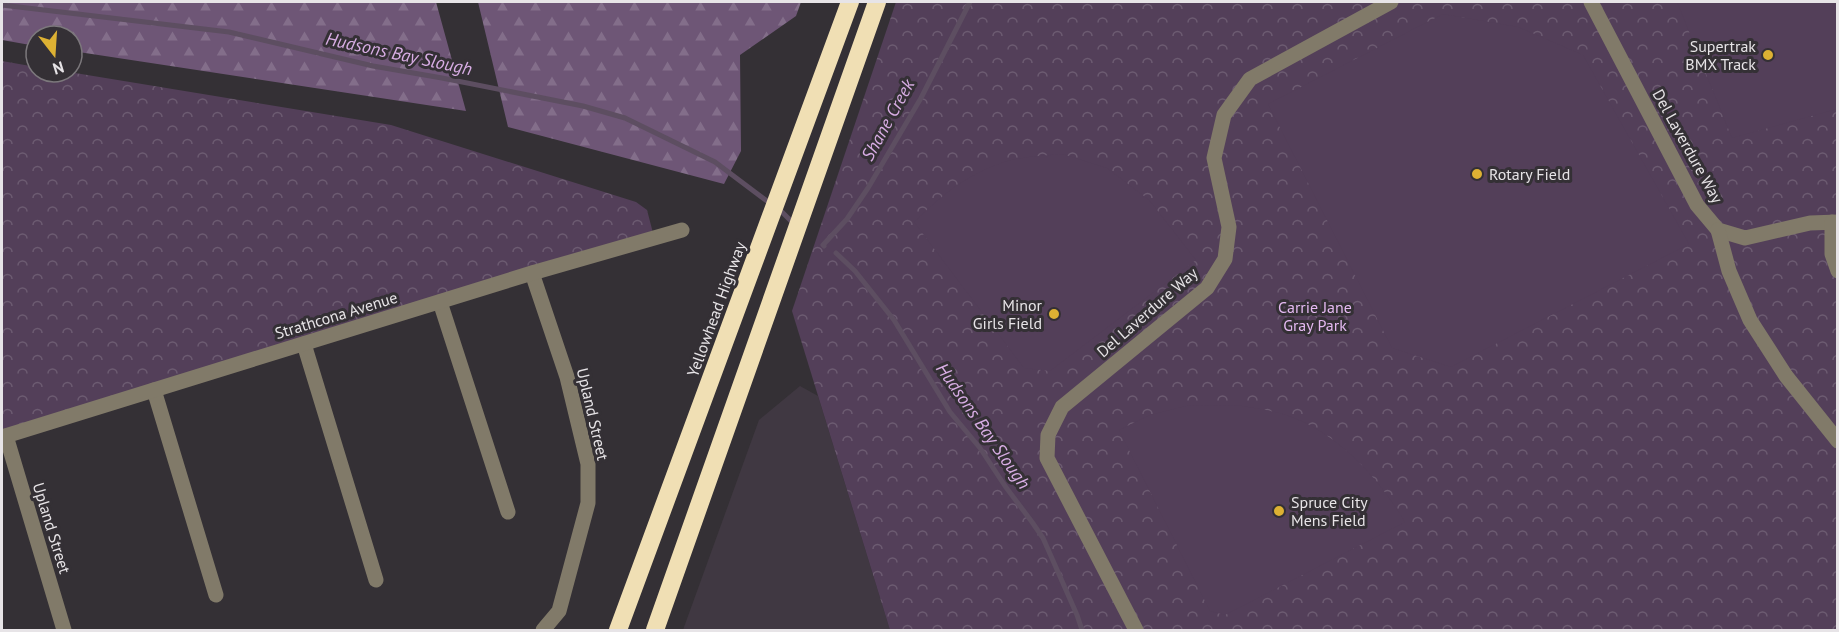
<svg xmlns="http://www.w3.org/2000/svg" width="1839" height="632" font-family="'PT Sans',sans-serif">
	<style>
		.built { fill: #403842 }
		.forest { fill: url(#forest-firs) }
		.park { fill: url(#park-crowns) }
		.pitch { fill: #533f59 }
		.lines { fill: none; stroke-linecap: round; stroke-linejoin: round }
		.stream { stroke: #5d4e61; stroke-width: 5 }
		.minor { stroke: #817a69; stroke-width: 15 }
		.highway { stroke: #f0dfb4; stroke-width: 18 }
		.poi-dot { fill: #ddb133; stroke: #343035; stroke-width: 2 }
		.labels { text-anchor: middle; stroke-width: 6; stroke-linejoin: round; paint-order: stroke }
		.poi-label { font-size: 16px; fill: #e7e4e7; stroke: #343035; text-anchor: end }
		.street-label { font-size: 16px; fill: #e7e4e7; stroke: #343035 }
		.park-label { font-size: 16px; fill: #e4b9f1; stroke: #343035 }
		.water-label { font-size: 18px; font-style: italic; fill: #d8ade4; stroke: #343035 }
	</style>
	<defs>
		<pattern id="forest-firs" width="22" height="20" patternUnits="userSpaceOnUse" patternTransform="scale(1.5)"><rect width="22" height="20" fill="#6e5676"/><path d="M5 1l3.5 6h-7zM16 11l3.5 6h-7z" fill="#836e8a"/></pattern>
		<pattern id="park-crowns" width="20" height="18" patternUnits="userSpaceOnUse" patternTransform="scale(1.5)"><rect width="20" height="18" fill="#533f59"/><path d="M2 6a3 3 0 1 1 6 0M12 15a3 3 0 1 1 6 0" fill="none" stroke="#6c5b71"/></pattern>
	</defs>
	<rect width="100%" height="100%" fill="#343035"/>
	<path class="built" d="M800,386L818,396L890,630H683L759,420Z"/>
	<g class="forest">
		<path d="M2,2H436L466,111L72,51V36H36V46L2,40Z"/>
		<path d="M478,2H801L796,16L740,55L741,151L724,184L508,127Z"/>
	</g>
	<g class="park">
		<path d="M896,2H1837V630H890L792,311Z"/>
		<path d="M2,61L36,67V72H69L391,125L636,202L647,210L653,233L2,440Z"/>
	</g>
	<g class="pitch">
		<path d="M1677,2H1837V109L1732,138Z"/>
		<path d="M1443,14L1518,27L1583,55L1689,244L1451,367L1392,348L1268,104Z"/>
		<path d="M1062,154L1107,168L1149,200L1196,260L1050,371L1024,368L914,222C944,193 970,172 1011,160C1027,156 1045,156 1062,154Z"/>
		<path d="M1236,405C1253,408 1270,410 1286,415C1337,432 1378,477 1405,522L1225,615L1210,611L1119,430L1150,415L1186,406Z"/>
	</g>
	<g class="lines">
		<g class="stream">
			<path d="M2,5L229,32L373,66L442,78L583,106L625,118L715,162L767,201"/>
			<path d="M779,209L790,220"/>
			<path d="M824,246L823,245L847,219L868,188L921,98L970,2"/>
			<path d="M836,253L855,271L894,320L950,412L980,448L1005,486L1032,522L1043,538L1077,615L1082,630"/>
		</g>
		<g class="minor">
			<path d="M1591,2L1697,205L1718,230L1745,238L1810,223L1838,222"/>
			<path d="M1832,222V254L1838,271"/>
			<path d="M1718,230L1729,271L1750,320L1786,376L1838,441"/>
			<path d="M532,273L567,377L588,464V503L559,611L543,630"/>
			<path d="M440,302L508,512"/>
			<path d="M304,344L376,580"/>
			<path d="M154,390L216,595"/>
			<path d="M6,436L64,630"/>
			<path d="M2,437L532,273L682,230"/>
			<path d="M1136,630L1047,458L1048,435L1062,407L1207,288L1225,259L1229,227L1214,158L1224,115L1250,79L1391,2"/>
		</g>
		<g class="highway">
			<path d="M618,630L850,2"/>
			<path d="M655,630L877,2"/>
		</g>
	</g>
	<g class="poi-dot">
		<circle cx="1768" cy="55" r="6"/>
		<circle cx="1477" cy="174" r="6"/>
		<circle cx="1054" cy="314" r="6"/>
		<circle cx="1279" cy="511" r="6"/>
	</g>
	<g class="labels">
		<g class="poi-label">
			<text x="1756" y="52">Supertrak<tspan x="1756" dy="18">BMX Track</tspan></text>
			<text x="1489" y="180" text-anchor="start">Rotary Field</text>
			<text x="1042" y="311">Minor<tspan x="1042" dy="18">Girls Field</tspan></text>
			<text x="1291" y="508" text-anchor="start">Spruce City<tspan x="1291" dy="18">Mens Field</tspan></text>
		</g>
		<g class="street-label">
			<text transform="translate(1688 146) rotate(61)" y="6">Del Laverdure Way</text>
			<text transform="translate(716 309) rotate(-70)" y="6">Yellowhead Highway</text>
			<text transform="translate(1147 312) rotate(-41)" y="6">Del Laverdure Way</text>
			<text transform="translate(336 315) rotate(-17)" y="6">Strathcona Avenue</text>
			<text transform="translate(593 414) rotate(77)" y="6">Upland Street</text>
			<text transform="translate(52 528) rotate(73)" y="6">Upland Street</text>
		</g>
		<g class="park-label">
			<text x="1315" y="313">Carrie Jane<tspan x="1315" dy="18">Gray Park</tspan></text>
		</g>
		<g class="water-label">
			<text transform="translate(399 54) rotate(12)" y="6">Hudsons Bay Slough</text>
			<text transform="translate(888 120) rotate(-61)" y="6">Shane Creek</text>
			<text transform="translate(983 426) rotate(55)" y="6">Hudsons Bay Slough</text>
		</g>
	</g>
	<rect width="1839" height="632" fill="none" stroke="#e7e4e7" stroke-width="6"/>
	<g transform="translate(54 54) rotate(163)"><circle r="28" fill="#343035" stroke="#7c787c" stroke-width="1.5"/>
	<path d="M0-4.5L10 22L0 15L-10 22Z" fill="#ddb133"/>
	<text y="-9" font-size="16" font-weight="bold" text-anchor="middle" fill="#e7e4e7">N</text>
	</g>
</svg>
